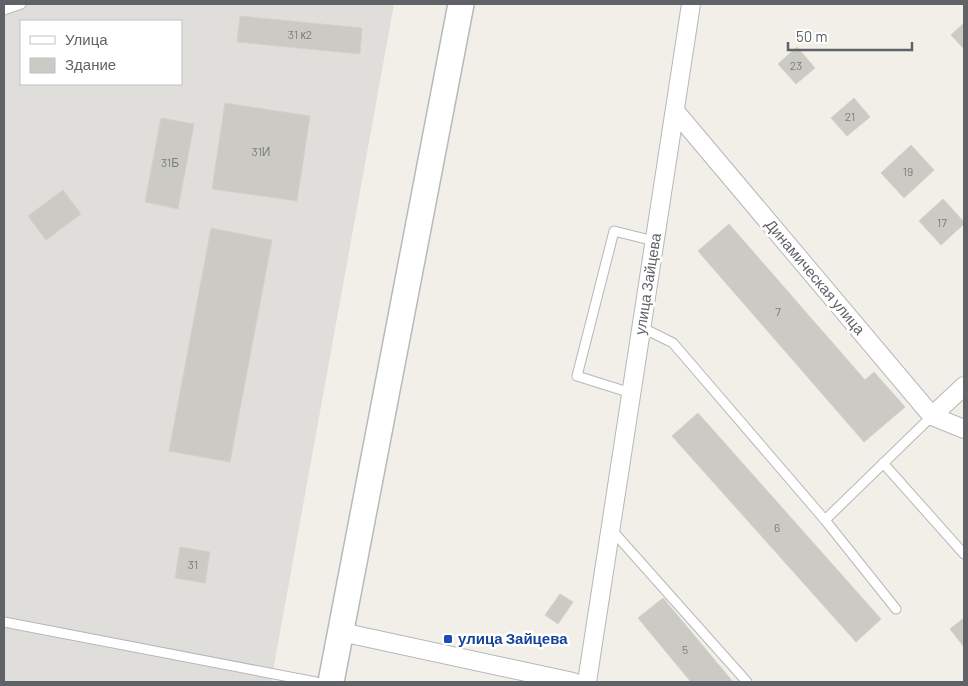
<svg xmlns="http://www.w3.org/2000/svg" width="968" height="686" font-family="Barlow,sans-serif">
	<style>
		.industrial { fill: #e0deda; fill-rule: evenodd }
		.building { fill: #cccac5; stroke: #d6d1c6 }
		.lines { fill: none; stroke-linecap: round; stroke-linejoin: round }
		.lane-casing { stroke: #b5b8bc; stroke-width: 11 }
		.street-casing { stroke: #b5b8bc; stroke-width: 20 }
		.secondary-casing { stroke: #b6babf; stroke-width: 28 }
		.lane { stroke: #fff; stroke-width: 9 }
		.street { stroke: #fff; stroke-width: 18 }
		.secondary { stroke: #fff; stroke-width: 25 }
		.transit-dot { fill: #1a4fb4; stroke: #fff; stroke-width: 2 }
		.labels { text-anchor: middle; stroke-width: 5; stroke-linejoin: round; paint-order: stroke }
		.number-label { font-size: 12px; fill: #7a7d7f }
		.street-label { font-size: 15px; fill: #5f6368; stroke: #fff }
		.transit-label { font-size: 15px; font-weight: bold; fill: #164399; stroke: #fff; text-anchor: start }
	</style>
	<rect width="100%" height="100%" fill="#f1efe8"/>
	<path class="industrial" d="M4,4H394L271,682H4ZM21,21H181V84H21Z"/>
	<g class="building">
		<path d="M240,16L362,28L360,54L237,42Z"/>
		<path d="M964,23V49L951,35Z"/>
		<path d="M797,47L815,68L796,84L778,64Z"/>
		<path d="M854,98L870,117L847,136L831,118Z"/>
		<path d="M225,103L310,116L297,201L212,189Z"/>
		<path d="M161,118L194,124L178,209L145,202Z"/>
		<path d="M911,145L934,170L904,198L881,173Z"/>
		<path d="M63,190L81,214L46,240L28,216Z"/>
		<path d="M943,199L964,222V224L941,245L919,221Z"/>
		<path d="M729,224L865,380L874,372L905,407L864,442L698,251Z"/>
		<path d="M211,228L272,240L230,462L169,451Z"/>
		<path d="M698,413L881,619L856,642L672,436Z"/>
		<path d="M180,547L210,552L205,583L175,578Z"/>
		<path d="M560,594L573,602L558,624L545,615Z"/>
		<path d="M663,598L733,682H691L638,618Z"/>
		<path d="M964,618V647L950,629Z"/>
	</g>
	<g class="lines">
		<g class="lane-casing">
			<g id="lane">
				<path d="M4,10L21,4"/>
				<path d="M641,327L673,343L825,520L896,609"/>
				<path d="M631,393L577,376L614,231L654,241"/>
				<path d="M883,463L964,554"/>
				<path d="M825,520L932,416"/>
				<path d="M610,528L747,682"/>
				<path d="M4,622L316,682"/>
			</g>
		</g>
		<g class="street-casing">
			<g id="street">
				<path d="M675,111L932,416L964,429"/>
				<path d="M932,416L964,386"/>
				<path d="M341,632L573,682"/>
				<path d="M587,682L691,4"/>
			</g>
		</g>
		<g class="secondary-casing">
			<path id="secondary" d="M331,682L461,4"/>
		</g>
		<use href="#lane" class="lane"/>
		<use href="#street" class="street"/>
		<use href="#secondary" class="secondary"/>
	</g>
	<rect class="transit-dot" x="443" y="634" width="10" height="10" rx="2.5"/>
	<g class="labels">
		<g class="number-label">
			<text x="300" y="39">31 к2</text>
			<text x="796" y="70">23</text>
			<text x="850" y="121">21</text>
			<text x="261" y="156">31И</text>
			<text x="170" y="167">31Б</text>
			<text x="908" y="176">19</text>
			<text x="942" y="227">17</text>
			<text x="778" y="316">7</text>
			<text x="777" y="532">6</text>
			<text x="193" y="569">31</text>
			<text x="685" y="654">5</text>
		</g>
		<g class="street-label">
			<text transform="translate(815 277) rotate(50)" y="5">Динамическая улица</text>
			<text transform="translate(648 284) rotate(-81)" y="5">улица Зайцева</text>
		</g>
		<g class="transit-label">
			<text x="458" y="644">улица Зайцева</text>
		</g>
	</g>
	<rect width="968" height="686" fill="none" stroke="#5f6368" stroke-width="10"/>
	<rect x="20" y="20" width="162" height="65" fill="#ffffff" stroke="#bfc1c3"/>
	<rect x="30" y="36" width="25" height="8" fill="#ffffff" stroke="#bfc1c3"/>
	<text x="65" y="45" font-size="15" fill="#5f6368">Улица</text>
	<rect x="30" y="58" width="25" height="15" fill="#cccac5" stroke="#bfc1c3"/>
	<text x="65" y="70" font-size="15" fill="#5f6368">Здание</text>
	<path d="M788 42v8h124v-8" fill="none" stroke="#5f6368" stroke-width="2.5"/>
	<text x="796" y="42" font-size="15" fill="#5f6368" stroke="#ffffff" stroke-width="4" paint-order="stroke">50 m</text>
</svg>
